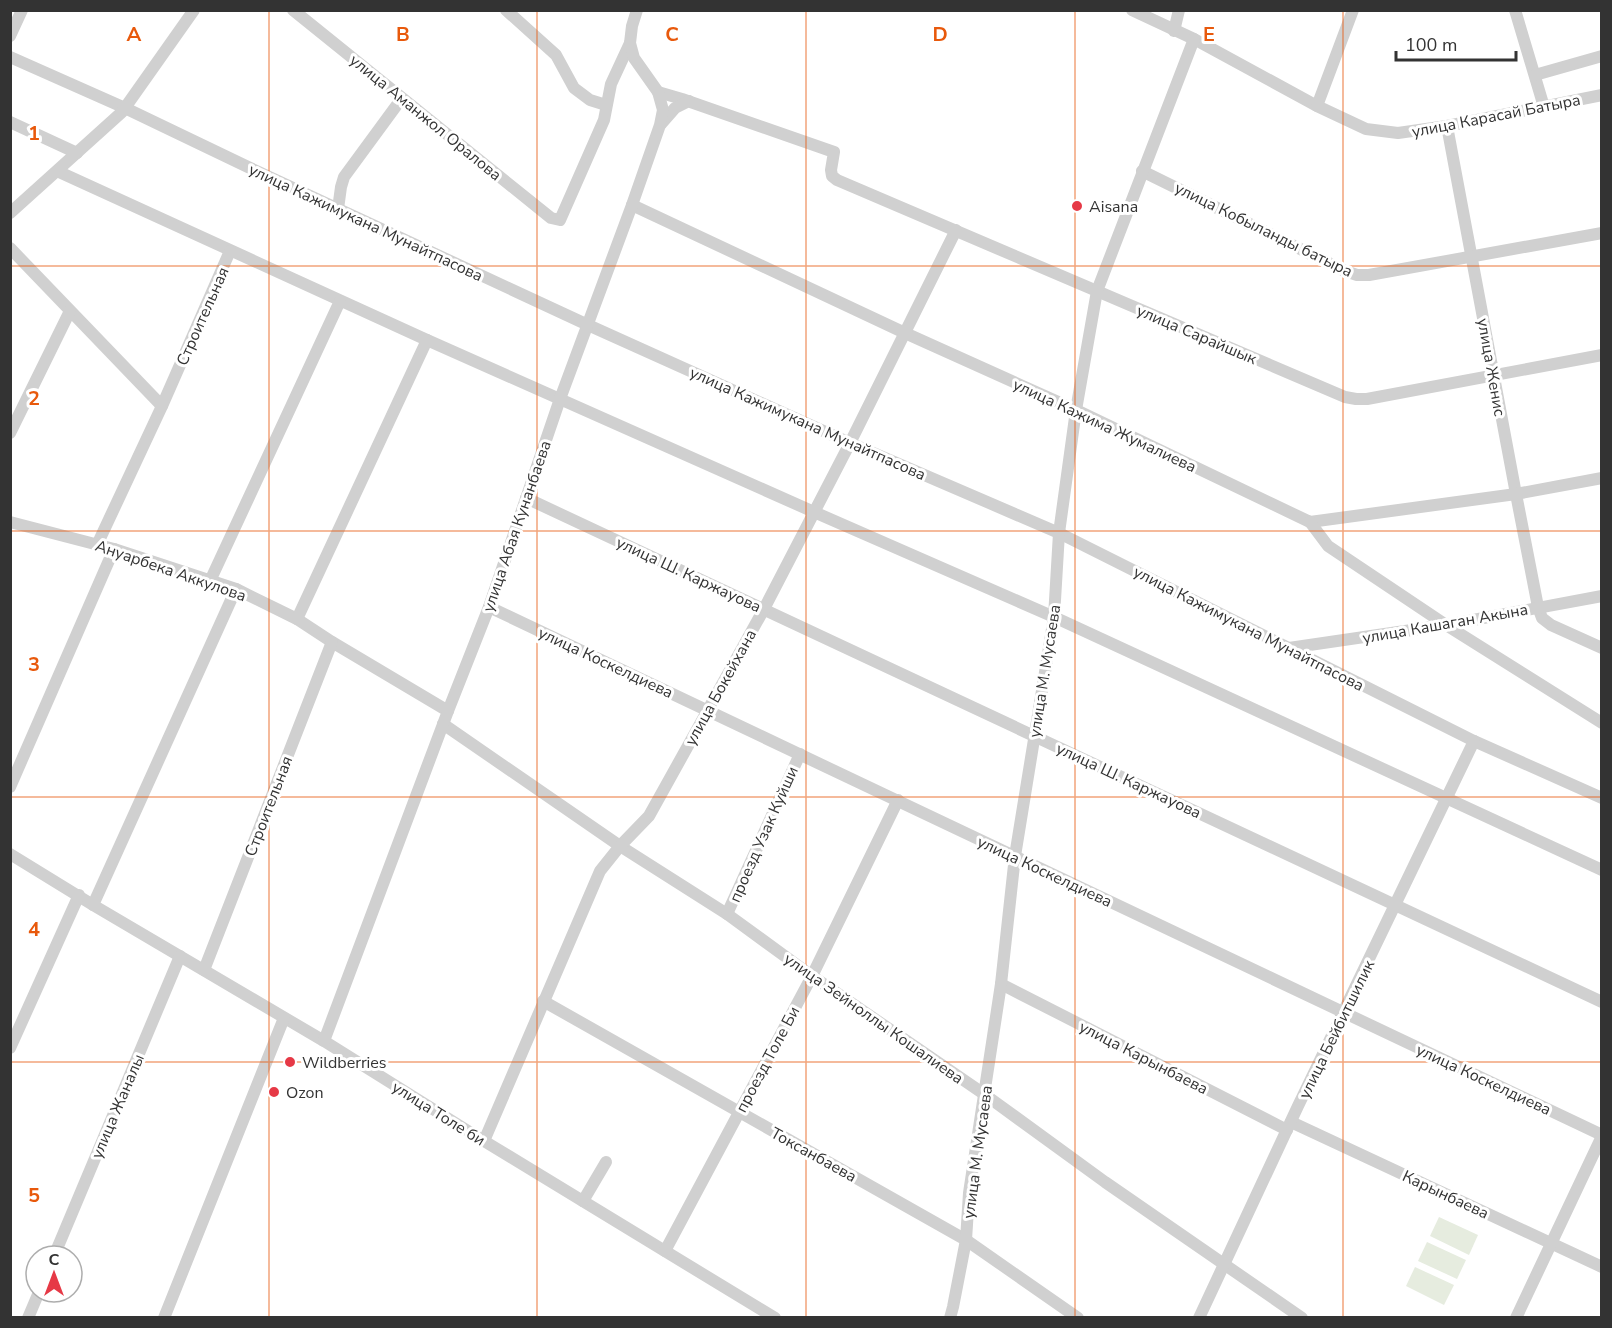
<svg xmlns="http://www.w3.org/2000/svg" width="1612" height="1328" font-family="'Nunito Sans',sans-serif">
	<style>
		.pitch { fill: #e6ecdf }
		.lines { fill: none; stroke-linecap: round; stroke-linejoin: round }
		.minor { stroke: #d0d0d0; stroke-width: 12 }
		.grid { fill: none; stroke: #e8590c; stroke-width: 1.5; stroke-opacity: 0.55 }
		.poi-dot { fill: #e63946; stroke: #fff; stroke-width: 2 }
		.labels { text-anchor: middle; stroke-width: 6; stroke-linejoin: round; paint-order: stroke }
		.street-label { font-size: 16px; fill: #333; stroke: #fff }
		.poi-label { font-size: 16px; fill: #333; stroke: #fff; text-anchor: start }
		.grid-label { font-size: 20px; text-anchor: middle; font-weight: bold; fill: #e8590c; stroke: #fff; stroke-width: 6; stroke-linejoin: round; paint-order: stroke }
	</style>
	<rect width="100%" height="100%" fill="#fff"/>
	<g class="pitch">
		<path d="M1439,1217L1478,1235L1469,1255L1430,1236Z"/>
		<path d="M1427,1242L1466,1260L1457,1279L1418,1261Z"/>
		<path d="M1415,1267L1454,1285L1444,1305L1406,1286Z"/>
	</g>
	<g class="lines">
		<g class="minor">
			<path d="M293,10L551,218L560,220L604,120L611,84L630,43"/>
			<path d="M506,10L556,55L574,88L590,100L606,105"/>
			<path d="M1132,10L1194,39L1317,106L1366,129L1398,133L1447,126L1602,95"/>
			<path d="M1515,10L1544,107"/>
			<path d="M1174,31L1179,10"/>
			<path d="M10,36L22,10"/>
			<path d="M10,57L125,108L248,167L588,325L850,443L1059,533L1474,741L1602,798"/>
			<path d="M1535,75L1602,56"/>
			<path d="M658,92L682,99L834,152L831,170L832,176L837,180L1345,397L1356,399H1367L1602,355"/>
			<path d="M1317,106L1353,10"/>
			<path d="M10,122L77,153"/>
			<path d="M661,124L675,108L689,101"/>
			<path d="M1447,126L1516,494L1538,607L1542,618L1551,625L1602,648"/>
			<path d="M57,171L427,340L814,512L1054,617L1602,870"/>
			<path d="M1142,171L1345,271L1357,275H1369L1602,233"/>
			<path d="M632,205L905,333L1076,410L1310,522L1516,494L1602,478"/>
			<path d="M338,209L341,187L344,177L402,98"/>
			<path d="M10,213L122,112L194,10"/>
			<path d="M10,248L162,406"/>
			<path d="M10,433L70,311"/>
			<path d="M526,498L1602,1002"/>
			<path d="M10,522L114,549L236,589L297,619L332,642L448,711"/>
			<path d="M1310,522L1328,546L1446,625L1602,723"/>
			<path d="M97,545L162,406L230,251"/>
			<path d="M210,581L340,301"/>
			<path d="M489,607L1602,1135"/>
			<path d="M297,619L427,340"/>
			<path d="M1289,648L1446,625L1602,596"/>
			<path d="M443,724L620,846L727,914L812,976L984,1094L1105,1182L1302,1318"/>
			<path d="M10,787L114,549"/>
			<path d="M10,854L93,905L324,1041L484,1141L775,1318"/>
			<path d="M93,905L236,589"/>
			<path d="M727,914L800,754"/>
			<path d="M204,970L332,642"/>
			<path d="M1001,984L1287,1130"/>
			<path d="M543,1001L966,1240L1078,1318"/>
			<path d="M324,1041L448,711L489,607L560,399L632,205L660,125L663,110L658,92L634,58L630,43L632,26L637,10"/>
			<path d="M10,1048L79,895"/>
			<path d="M1291,1122L1602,1267"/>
			<path d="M484,1141L600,871L620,846L649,816L764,609L850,443L956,230"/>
			<path d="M583,1201L606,1162"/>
			<path d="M665,1251L812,976L898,800"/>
			<path d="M54,1256L180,956"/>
			<path d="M28,1318L39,1292"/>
			<path d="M164,1318L284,1018"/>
			<path d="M950,1318L953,1307L966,1240L969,1193L1001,984L1015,856L1054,617L1059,533L1076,410L1097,291L1194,39"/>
			<path d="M1199,1318L1298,1106L1474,741"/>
			<path d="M1516,1318L1602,1136"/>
		</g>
	</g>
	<path class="grid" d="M269,10V1318M537,10V1318M806,10V1318M1075,10V1318M1343,10V1318M10,266H1602M10,531H1602M10,797H1602M10,1062H1602"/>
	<g class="poi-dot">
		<circle cx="1077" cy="206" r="6"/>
		<circle cx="290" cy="1062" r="6"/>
		<circle cx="274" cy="1092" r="6"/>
	</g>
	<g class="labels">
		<g class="street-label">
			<text transform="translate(1496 115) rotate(-11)" y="6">улица Карасай Батыра</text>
			<text transform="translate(426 117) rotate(39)" y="6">улица Аманжол Оралова</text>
			<text transform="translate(366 222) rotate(25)" y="6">улица Кажимукана Мунайтпасова</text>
			<text transform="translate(1264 229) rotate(26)" y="6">улица Кобыланды батыра</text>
			<text transform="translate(202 316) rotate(-66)" y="6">Строительная</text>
			<text transform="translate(1197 334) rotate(23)" y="6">улица Сарайшык</text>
			<text transform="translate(1492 367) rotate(80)" y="6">улица Женис</text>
			<text transform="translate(808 423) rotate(24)" y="6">улица Кажимукана Мунайтпасова</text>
			<text transform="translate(1105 425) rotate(25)" y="6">улица Кажима Жумалиева</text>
			<text transform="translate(516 526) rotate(-71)" y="6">улица Абая Кунанбаева</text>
			<text transform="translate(171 570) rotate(19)" y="6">Ануарбека Аккулова</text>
			<text transform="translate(689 574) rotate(25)" y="6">улица Ш. Каржауова</text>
			<text transform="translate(1445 623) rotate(-10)" y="6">улица Кашаган Акына</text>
			<text transform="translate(1249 628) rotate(27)" y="6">улица Кажимукана Мунайтпасова</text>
			<text transform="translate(606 662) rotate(25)" y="6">улица Коскелдиева</text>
			<text transform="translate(1044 671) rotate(-81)" y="6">улица М. Мусаева</text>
			<text transform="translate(720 687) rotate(-61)" y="6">улица Бокейхана</text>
			<text transform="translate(1129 780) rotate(25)" y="6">улица Ш. Каржауова</text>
			<text transform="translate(268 806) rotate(-69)" y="6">Строительная</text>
			<text transform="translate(763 834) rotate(-66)" y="6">проезд Узак Куйши</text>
			<text transform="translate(1045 871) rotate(25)" y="6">улица Коскелдиева</text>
			<text transform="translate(874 1018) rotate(35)" y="6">улица Зейноллы Кошалиева</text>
			<text transform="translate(1336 1029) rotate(-64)" y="6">улица Бейбитшилик</text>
			<text transform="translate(1144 1057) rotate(27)" y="6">улица Карынбаева</text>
			<text transform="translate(767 1059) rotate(-62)" y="6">проезд Толе Би</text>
			<text transform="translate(1484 1079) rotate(25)" y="6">улица Коскелдиева</text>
			<text transform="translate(117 1106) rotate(-67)" y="6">улица Жаналы</text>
			<text transform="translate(439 1113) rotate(32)" y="6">улица Толе би</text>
			<text transform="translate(977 1152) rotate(-82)" y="6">улица М. Мусаева</text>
			<text transform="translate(814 1154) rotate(29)" y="6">Токсанбаева</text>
			<text transform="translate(1446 1194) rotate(25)" y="6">Карынбаева</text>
		</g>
		<g class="poi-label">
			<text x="1089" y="212">Aisana</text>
			<text x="302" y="1068">Wildberries</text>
			<text x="286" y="1098">Ozon</text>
		</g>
	</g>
	<g class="grid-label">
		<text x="134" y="41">A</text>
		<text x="403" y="41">B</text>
		<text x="672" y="41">C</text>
		<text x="940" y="41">D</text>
		<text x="1209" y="41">E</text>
		<text x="34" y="140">1</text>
		<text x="34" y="405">2</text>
		<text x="34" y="671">3</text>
		<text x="34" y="936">4</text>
		<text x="34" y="1202">5</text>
	</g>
	<rect width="1612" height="1328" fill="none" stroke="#333333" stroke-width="24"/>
	<g transform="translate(54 1274)"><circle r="28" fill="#ffffff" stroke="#adadad" stroke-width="1.5"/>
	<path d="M0-4.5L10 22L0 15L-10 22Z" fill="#e63946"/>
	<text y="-9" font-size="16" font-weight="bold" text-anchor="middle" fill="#333333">С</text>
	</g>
	<path d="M1396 51v9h120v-9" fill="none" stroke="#333333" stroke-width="3"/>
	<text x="1405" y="51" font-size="18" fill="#333333" stroke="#ffffff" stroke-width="4.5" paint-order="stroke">100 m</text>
</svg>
